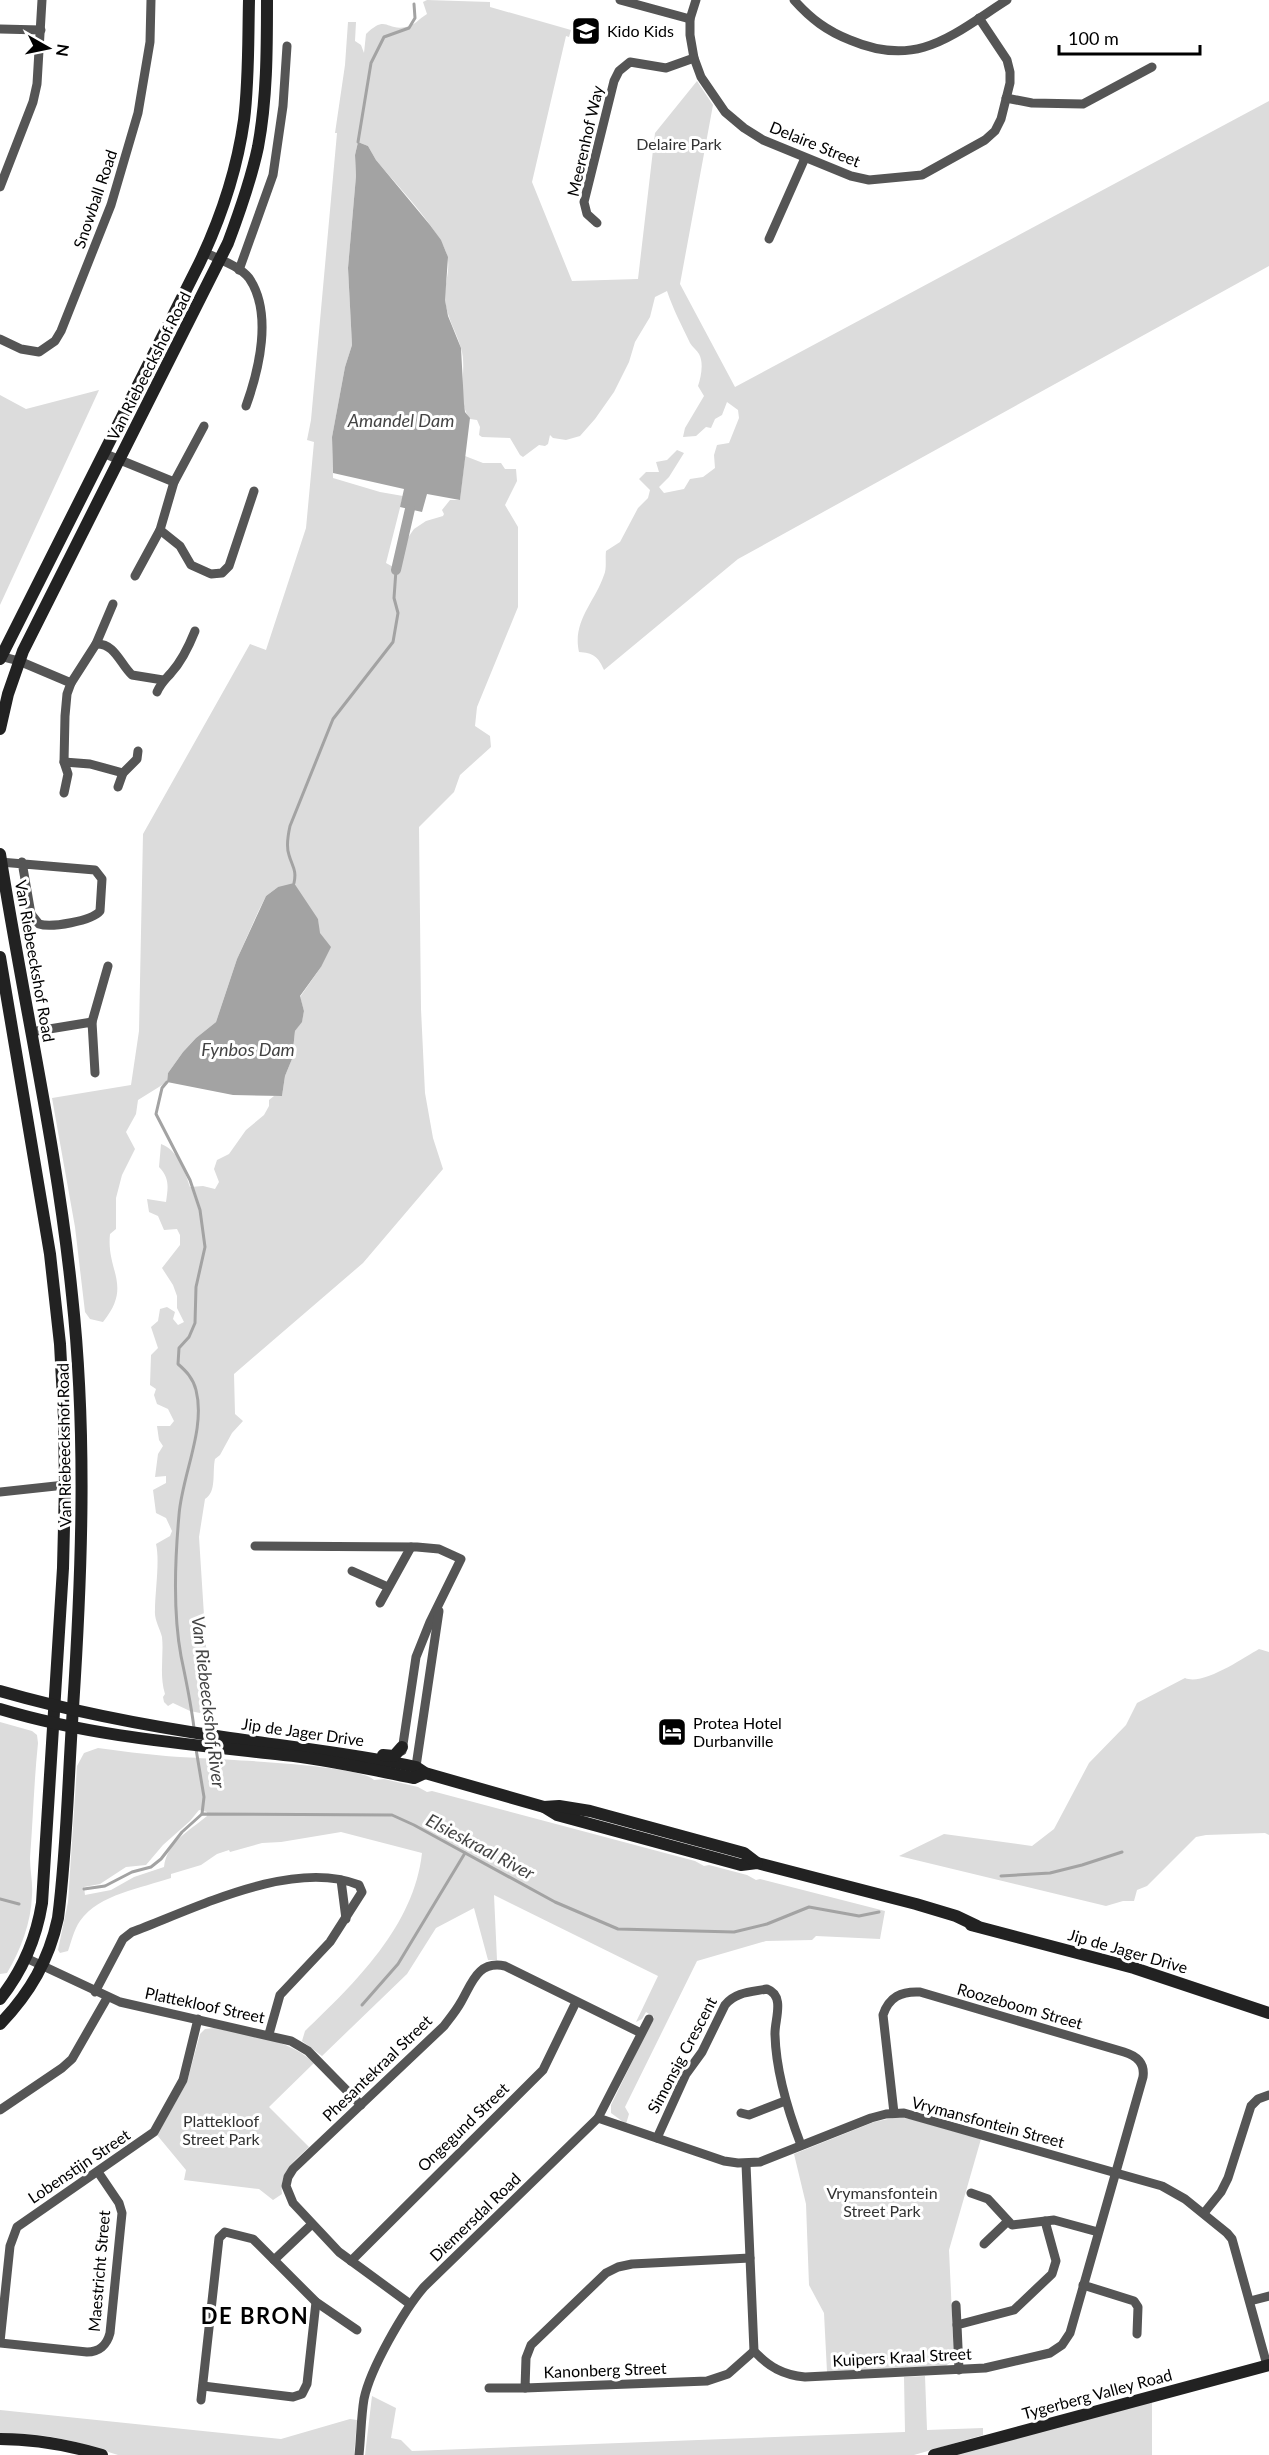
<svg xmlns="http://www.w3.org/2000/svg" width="1269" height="2455" font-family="Lato,sans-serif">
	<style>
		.green { fill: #dcdcdc; fill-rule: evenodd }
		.water { fill: #a3a3a3 }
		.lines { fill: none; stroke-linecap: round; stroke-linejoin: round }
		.stream { stroke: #a3a3a3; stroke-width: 3 }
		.canal { stroke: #a3a3a3; stroke-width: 10 }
		.street { stroke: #555; stroke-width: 9 }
		.secondary { stroke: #222; stroke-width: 12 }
		.labels { text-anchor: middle; stroke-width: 6; stroke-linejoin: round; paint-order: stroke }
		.poi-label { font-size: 16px; fill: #000; stroke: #fff; text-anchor: start }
		.street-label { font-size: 16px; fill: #000; stroke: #fff }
		.park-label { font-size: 16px; fill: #333; stroke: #fff }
		.water-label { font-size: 18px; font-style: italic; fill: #444; stroke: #fff }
		.district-label { font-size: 22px; font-weight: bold; letter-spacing: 1.5px; fill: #000; stroke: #fff }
	</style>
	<rect width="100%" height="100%" fill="#fff"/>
	<g class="green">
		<path d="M427,0L490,2V7L571,30L569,37L566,36L532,182L572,281L638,279L655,133L697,81L713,105L680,284L735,387L1269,101V266L738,559L604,670C598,656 593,653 579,652C572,621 595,602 604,575C607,568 605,559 606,551L620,542L638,508L648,498L650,490L639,479L646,472H659L656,462L667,460L677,450L684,453L669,477L659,487L664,493L684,489L690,479L703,477L715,468L714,455L717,445L729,443L739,418L738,410L727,402L722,415L715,419L711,428L706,427L696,436L683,437L685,428L704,396L698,386C701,377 704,363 699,354C697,350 692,347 690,343C682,326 673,309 667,291L655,297L650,317L635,342L629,362L614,392L595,419L580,436L566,440L553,438L550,435L548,444L545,446L539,445L523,457L520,455L510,438L482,437L479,435L480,427L477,420L470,419C455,399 468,370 461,348C456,331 447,318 445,300C444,285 451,269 447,255C441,231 394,182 376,160L368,146L358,142L355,155L356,176L348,268L352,345L345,367L332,437L333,478L380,492L403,496L386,563L395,568L401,560L407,539L414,529L426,521L443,516L444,514L442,510L450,500H460L465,456L483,463H501L505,469H516L517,481L505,505L518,527V607L477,707L475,726L490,736L491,747L460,775L454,792L419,827L421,1009L425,1093L433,1138L443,1169L363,1263L234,1374L235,1414L243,1421L232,1433L220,1455L215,1459C212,1472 217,1492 205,1499L199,1537L206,1647L209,1651L211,1662L197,1682L207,1689V1698L203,1702L204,1711L200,1713L190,1711L173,1703L168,1706L164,1702L163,1697L165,1694C159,1674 164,1656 162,1637C160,1628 154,1620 155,1610C155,1592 160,1561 156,1544L170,1536L172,1531L166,1518L156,1513L153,1490L166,1483V1476L155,1477L158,1454L163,1446L159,1440L157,1426H170L174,1421L168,1409L157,1404L154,1395L156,1389L150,1385L151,1355L158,1348L151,1327L158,1321L160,1309L167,1307L175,1312L173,1319L178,1325L184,1322L177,1308V1296L173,1285L162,1268L180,1245V1235L177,1229L164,1230L158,1216L149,1212L147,1199L166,1202C168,1188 170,1178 159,1167L161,1144C177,1149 185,1171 190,1187L203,1186L215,1189L219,1182L214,1169L217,1160L229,1154L246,1130L264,1115L269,1106V1100L274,1096H282L285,1076L292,1059L295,1031L302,1021L304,1011L300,997L321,967L318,919L278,887L266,896L258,912L237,959L216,1022L196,1038L183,1052L168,1073L167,1082L138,1100L136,1114L126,1132L135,1149L122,1175L116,1198V1229L110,1234C106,1271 133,1285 103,1322L90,1319L85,1312L75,1227L52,1098L131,1085L139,1031L143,834L250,644L266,650L306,528L314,442L307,440L311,420L337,133H335L345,65L348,22H356L355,41L361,45L364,53L366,34C387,14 385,31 406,27C414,26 420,18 427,14L423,2Z"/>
		<path d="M99,390L0,605V395L26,409Z"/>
		<path d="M1259,1649L1269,1652V1835L1265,1833L1206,1835L1196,1837L1147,1886L1137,1890L1134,1901H1123L1106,1906L899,1856L944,1834L1032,1846L1054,1829L1089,1763L1126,1725L1137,1703L1185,1678C1203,1686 1243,1658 1259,1649Z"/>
		<path d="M0,1722L32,1731L37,1735L38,1743C34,1781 33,1820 30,1858C30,1871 33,1883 32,1895C31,1923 21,1949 7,1973L0,1974Z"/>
		<path d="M98,1748C121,1751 143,1754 166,1756C197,1759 359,1763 374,1780L384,1779L418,1787L427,1792L432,1791L695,1861L704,1866L709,1865L747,1875L756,1880L760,1879L885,1911L880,1939L816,1936L812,1940L766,1941L697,1961L625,2107L629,2114L626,2124L611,2113V2105L654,2017L646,2012L642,2019L636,2022L658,1976L494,1895L497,1960H488L474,1908L436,1928L407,1974L322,2056L302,2041L305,2031C355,1983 414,1926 422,1853L341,1832L281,1842L262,1843L230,1852L229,1850L217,1854L201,1865L171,1874V1878C142,1888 99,1894 80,1921C74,1929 71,1943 68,1951L60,1953L58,1950L68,1902L77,1766L84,1753ZM199,1810L207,1812V1816C189,1831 167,1842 164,1867L134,1877L111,1890L85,1895L84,1887L100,1884L126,1867L146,1865L163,1845L190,1821Z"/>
		<path d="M214,2028C247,2035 289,2038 314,2063L269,2107L309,2147C295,2160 279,2172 282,2194L273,2200L259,2189L184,2180L186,2170L157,2135L187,2082L200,2034L205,2029Z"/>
		<path d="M897,2117L911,2119L981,2139L949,2250L954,2358L946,2366L827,2372L824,2313L809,2285L806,2204L794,2154L874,2122Z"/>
		<path d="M925,2376L927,2430L983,2428V2435L914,2455H365L372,2396L396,2408L391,2438L401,2440L412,2451L905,2432L904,2377Z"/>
		<path d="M1152,2402V2455H952Z"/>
		<path d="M0,2410L281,2439L350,2419L357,2420L354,2455H118L76,2442L47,2436L0,2433Z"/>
	</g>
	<g class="water">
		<path d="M358,142L368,146L376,160L430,225L441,240L448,257L445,300L448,316L461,348L464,404L465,412L470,418L460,500L427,494L422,512L400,507L404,489L333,473L332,437L345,367L352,345L348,268L356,176L355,155Z"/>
		<path d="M294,883L318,919L320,933L331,947L321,967L300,996L304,1011L302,1022L295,1031L292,1059L285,1076L282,1096L233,1095L167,1082L168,1073L183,1052L196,1038L216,1022L237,959L266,896L278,887Z"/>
	</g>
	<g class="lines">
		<g class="stream">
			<path d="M358,142L371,63L384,37L409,28L415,18L414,4"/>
			<path d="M294,883C297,870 292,866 289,855C286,847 288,835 290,826L333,719L393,642L398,613L394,598L396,570"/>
			<path d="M167,1082L162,1088L156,1114L190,1180L200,1210L205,1247L196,1287L195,1323L189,1337L179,1348L178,1364C186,1371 193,1378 196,1390C206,1429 182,1475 179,1515C175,1559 173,1613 181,1656C186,1680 191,1703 194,1728"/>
			<path d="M196,1749L204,1797L202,1814"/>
			<path d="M1001,1876L1050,1873L1082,1865L1122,1852"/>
			<path d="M84,1889L105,1886L132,1872L151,1867L161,1859L182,1832L202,1814L392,1815L414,1825L555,1902L618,1929L734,1932L767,1924L809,1907L859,1916L879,1912"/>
			<path d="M0,1899L19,1904"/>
			<path d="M362,2005L398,1964L465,1853"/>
		</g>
		<path class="canal" d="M396,570L410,509"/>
		<g class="street">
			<path d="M620,0L690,19"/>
			<path d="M696,0L690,19V35L694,58L701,77L725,112L744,128L763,140L851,176L869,180L922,175L985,140L995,131L1001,119L1010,83V72L1007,60L979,18"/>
			<path d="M794,0C811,19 827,31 850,40C918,69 952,35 1007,0"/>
			<path d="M0,29L41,30"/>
			<path d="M1006,98L1032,103L1083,104L1152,67"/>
			<path d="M0,187L33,102L37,84L42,0"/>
			<path d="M597,223L587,214L584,202L614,81L619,71L630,62L666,68L694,58"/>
			<path d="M769,239L805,158"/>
			<path d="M204,252C218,259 240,266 249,278C273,313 259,370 246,406"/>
			<path d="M239,270L273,175L283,106L287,46"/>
			<path d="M0,339L21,349L39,352L55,341L61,331L111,205L138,113L150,42L151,0"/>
			<path d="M103,453L174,482"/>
			<path d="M160,530L180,546L191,565L211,574L222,573L229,566L254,491"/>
			<path d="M135,576L160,530L174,482L204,426"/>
			<path d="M96,644C115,643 120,664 132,675L163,680"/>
			<path d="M0,656L19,661L71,683L67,694L65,716L64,762L68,774L64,793"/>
			<path d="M71,683L96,644L113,604"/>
			<path d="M157,692C161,683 165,680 171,673C182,661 189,646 195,631"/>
			<path d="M64,762L90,764L123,773"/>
			<path d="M118,787L123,773L137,759L138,751"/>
			<path d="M0,862L95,870L102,879L100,911C92,921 51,928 39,924L31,914L22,862"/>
			<path d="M92,1022L108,966"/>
			<path d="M31,1032L92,1022L95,1073"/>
			<path d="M0,1492L65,1485"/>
			<path d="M255,1546L417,1547L439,1549L461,1559L430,1622L416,1657L402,1751"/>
			<path d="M352,1571L388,1587"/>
			<path d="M380,1603L411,1547"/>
			<path d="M415,1773L439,1611"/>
			<path d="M341,1880L346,1919"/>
			<path d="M26,1958L120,2002L291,2041L308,2051L361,2105"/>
			<path d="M95,1992L123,1939L132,1932C194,1909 293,1858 359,1885L362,1892L330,1942L280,1995L269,2034"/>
			<path d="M0,2110L62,2068L72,2059L107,1998"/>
			<path d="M741,2113L749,2115L785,2101"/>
			<path d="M598,2118L724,2161L738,2163L760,2162L871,2118L886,2114L904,2113L1162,2186L1185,2199L1227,2233L1232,2239L1267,2365"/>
			<path d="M657,2138L686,2074L702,2052L725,2005C735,1992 751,1992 767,1989C786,1996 774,2021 775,2035C776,2073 788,2111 801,2145"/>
			<path d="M746,2164L754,2351C769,2367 783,2375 805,2377L985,2368L1050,2353L1062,2345L1070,2333L1143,2077C1145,2063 1137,2056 1124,2052L920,1992C901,1991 889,1997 883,2015L894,2113"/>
			<path d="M971,2193L988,2199L1012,2225L1054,2220L1098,2232"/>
			<path d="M1204,2213L1221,2192L1228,2178L1251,2106L1258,2099L1269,2095"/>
			<path d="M984,2244L1007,2222"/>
			<path d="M750,2258L632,2264L618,2267L606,2273L531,2345L526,2358L525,2388L707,2381L728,2374L754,2351"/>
			<path d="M274,2260L312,2224"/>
			<path d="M351,2261L543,2070L576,2002"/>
			<path d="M1083,2285L1134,2301L1138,2307L1137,2334"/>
			<path d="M1250,2301L1269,2296"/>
			<path d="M410,2304L339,2252L293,2203L286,2186L288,2177L293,2169L444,2026C450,2018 456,2011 461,2002C472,1983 478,1960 505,1966L641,2033"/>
			<path d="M956,2305L957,2325"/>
			<path d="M0,2342L10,2246L17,2227L154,2132L183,2080L198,2019"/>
			<path d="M0,2343L87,2352C99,2352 107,2345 110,2333L122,2213L119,2203L98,2172"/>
			<path d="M959,2370L957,2325L1014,2310L1052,2274L1056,2261L1045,2221"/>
			<path d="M203,2386L293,2397L302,2394L307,2384L316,2302"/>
			<path d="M489,2388H525"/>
			<path d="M201,2400L219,2238L225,2232L253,2239L316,2302L357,2330"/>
			<path d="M359,2455C361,2436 361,2417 364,2399C370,2369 404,2310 424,2287L598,2118L649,2019"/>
		</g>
		<g class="secondary">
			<path d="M0,659L199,264C221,218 237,170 244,120C249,80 248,40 249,0"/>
			<path d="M0,729L8,694L23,651L228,243C240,211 251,180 258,147C267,99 267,49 267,0"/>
			<path d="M0,854C23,1001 57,1147 72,1295C87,1433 82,1570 73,1708C68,1778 67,1849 58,1918C49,1960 30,1993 0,2024"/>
			<path d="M0,957L50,1254L60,1344L64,1418L65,1485L63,1568L42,1903C36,1940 23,1970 0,1999"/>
			<path d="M0,1691C73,1712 148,1726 223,1737C288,1747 352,1753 416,1767L425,1773L544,1807L557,1815L741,1865L757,1863L916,1904L956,1916L977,1926"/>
			<path d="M0,1709C93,1737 188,1744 284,1755C327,1759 371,1770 414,1778L425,1773"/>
			<path d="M383,1755L394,1756L402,1747"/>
			<path d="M544,1807L559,1806L590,1811L744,1853L757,1863"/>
			<path d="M971,1925L1134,1968L1269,2013"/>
			<path d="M0,2439C36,2439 68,2445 102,2455"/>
			<path d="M934,2455L1269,2365"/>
		</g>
	</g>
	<defs>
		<g id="school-square" transform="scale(1.5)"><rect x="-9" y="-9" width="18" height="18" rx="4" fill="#000" stroke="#fff"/><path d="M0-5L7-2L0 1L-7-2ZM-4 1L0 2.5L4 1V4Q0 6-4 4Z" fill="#fff"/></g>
		<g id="hotel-square" transform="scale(1.5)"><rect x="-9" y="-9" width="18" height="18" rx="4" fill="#000" stroke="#fff"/><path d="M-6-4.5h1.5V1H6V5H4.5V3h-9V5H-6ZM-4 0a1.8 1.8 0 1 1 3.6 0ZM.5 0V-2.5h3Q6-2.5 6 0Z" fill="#fff"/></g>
	</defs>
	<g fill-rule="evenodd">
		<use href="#school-square" x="586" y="31"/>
		<use href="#hotel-square" x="672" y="1732"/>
	</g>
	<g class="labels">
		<g class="poi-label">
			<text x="607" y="37">Kido Kids</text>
			<text x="693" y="1729">Protea Hotel<tspan x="693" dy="18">Durbanville</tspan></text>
		</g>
		<g class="street-label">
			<text transform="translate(585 141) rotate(-77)" y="6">Meerenhof Way</text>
			<text transform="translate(815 144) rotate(22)" y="6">Delaire Street</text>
			<text transform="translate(95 199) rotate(-71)" y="6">Snowball Road</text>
			<text transform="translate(149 366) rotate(-63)" y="6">Van Riebeeckshof Road</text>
			<text transform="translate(35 961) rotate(80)" y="6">Van Riebeeckshof Road</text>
			<text transform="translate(64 1445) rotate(-91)" y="6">Van Riebeeckshof Road</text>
			<text transform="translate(303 1732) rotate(8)" y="6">Jip de Jager Drive</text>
			<text transform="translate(1128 1951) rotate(16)" y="6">Jip de Jager Drive</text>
			<text transform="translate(205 2005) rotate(12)" y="6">Plattekloof Street</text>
			<text transform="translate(1020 2006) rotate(16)" y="6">Roozeboom Street</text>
			<text transform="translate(682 2055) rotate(-62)" y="6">Simonsig Crescent</text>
			<text transform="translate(377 2068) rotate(-44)" y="6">Phesantekraal Street</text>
			<text transform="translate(988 2122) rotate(15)" y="6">Vrymansfontein Street</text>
			<text transform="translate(463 2127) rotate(-44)" y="6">Ongegund Street</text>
			<text transform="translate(79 2166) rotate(-34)" y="6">Lobenstijn Street</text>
			<text transform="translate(475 2217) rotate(-44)" y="6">Diemersdal Road</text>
			<text transform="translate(99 2271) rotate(-85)" y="6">Maestricht Street</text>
			<text transform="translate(902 2357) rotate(-3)" y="6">Kuipers Kraal Street</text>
			<text transform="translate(605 2370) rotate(-2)" y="6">Kanonberg Street</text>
			<text transform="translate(1097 2394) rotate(-15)" y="6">Tygerberg Valley Road</text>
		</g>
		<g class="park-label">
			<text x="679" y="150">Delaire Park</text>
			<text x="221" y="2127">Plattekloof<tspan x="221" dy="18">Street Park</tspan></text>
			<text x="882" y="2199">Vrymansfontein<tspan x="882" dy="18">Street Park</tspan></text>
		</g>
		<g class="water-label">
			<text x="401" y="427">Amandel Dam</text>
			<text x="248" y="1056">Fynbos Dam</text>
			<text transform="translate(208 1702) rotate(83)" y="6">Van Riebeeckshof River</text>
			<text transform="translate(480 1847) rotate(28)" y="6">Elsieskraal River</text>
		</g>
		<g class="district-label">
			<text x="255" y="2324">DE BRON</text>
		</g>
	</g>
	<g transform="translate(48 48) rotate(99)" stroke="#ffffff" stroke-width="4.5" paint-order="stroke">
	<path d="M0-4.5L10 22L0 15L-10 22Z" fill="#000000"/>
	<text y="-9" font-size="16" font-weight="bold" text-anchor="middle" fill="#000000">N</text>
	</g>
	<path d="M1059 45v9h141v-9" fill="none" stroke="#000000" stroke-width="3"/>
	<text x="1068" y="45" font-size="18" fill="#000000" stroke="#ffffff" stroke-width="4.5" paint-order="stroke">100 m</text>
</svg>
